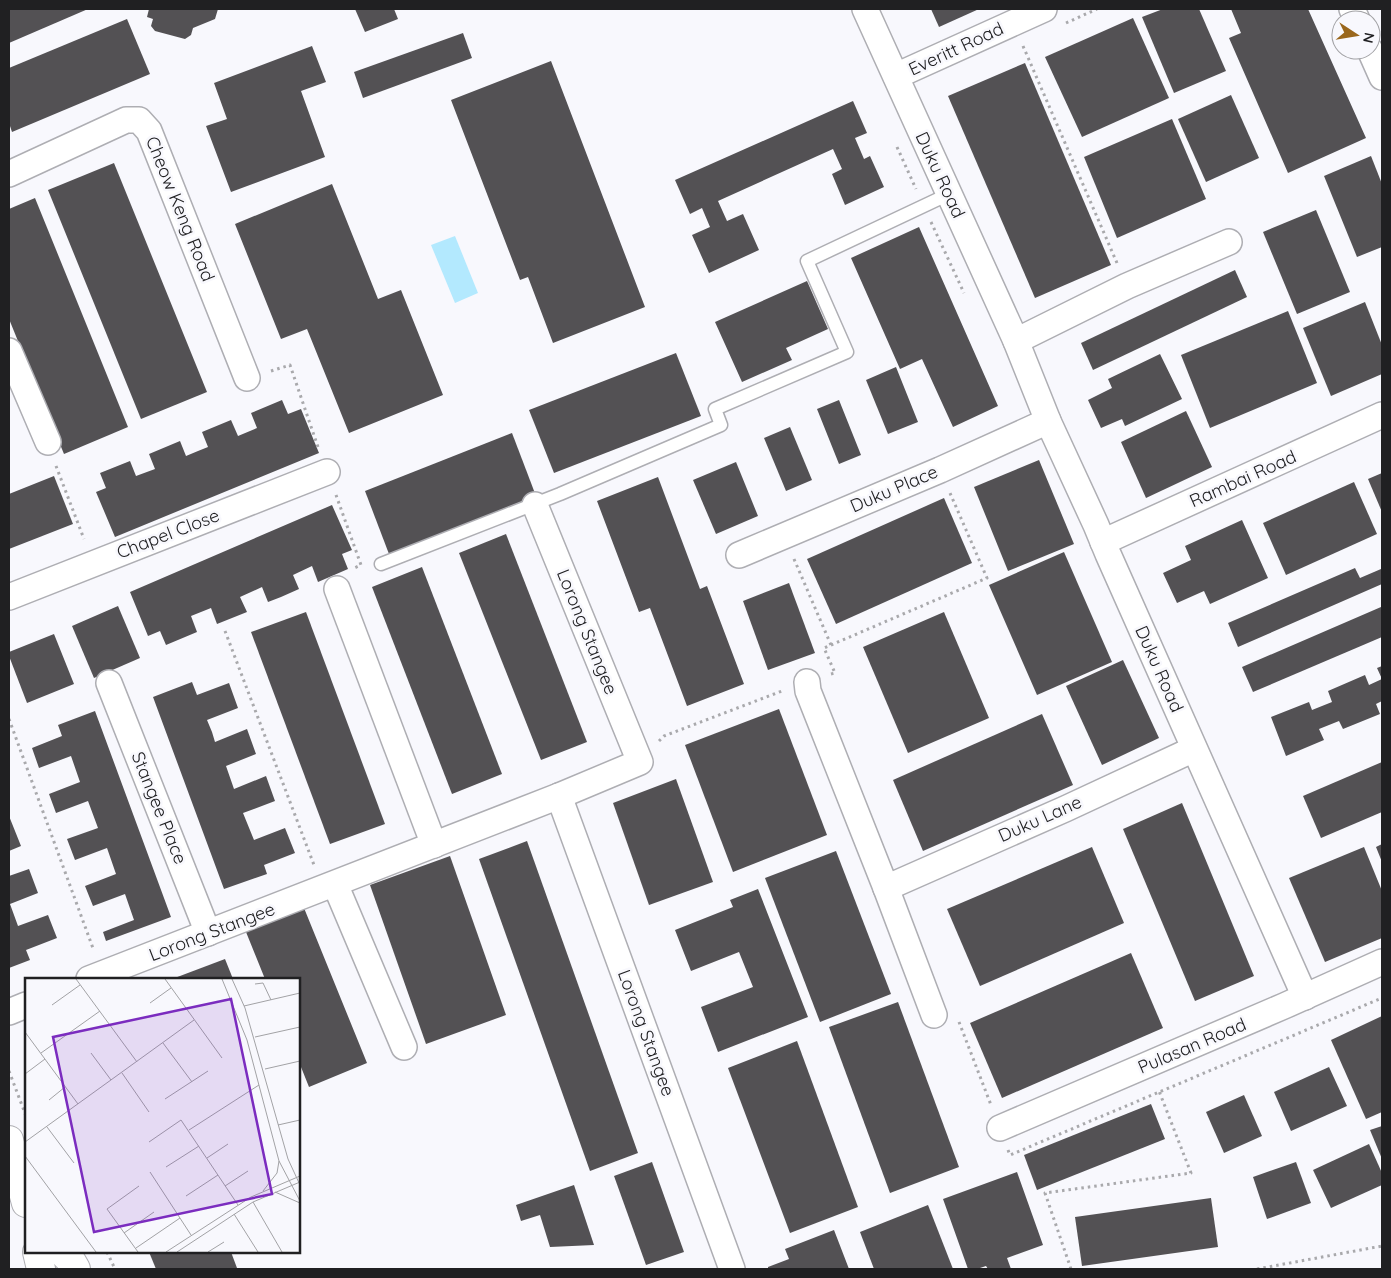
<svg xmlns="http://www.w3.org/2000/svg" width="1391" height="1278" font-family="Quicksand,sans-serif">
	<style>
		.water { fill: #b3e9fe }
		.building { fill: #535154 }
		.lines { fill: none; stroke-linecap: round; stroke-linejoin: round }
		.lane-casing { stroke: #aeaeb3; stroke-width: 15 }
		.street-casing { stroke: #aeaeb3; stroke-width: 28 }
		.secondary-casing { stroke: #aeaeb3; stroke-width: 30 }
		.highway-casing { stroke: #aeaeb3; stroke-width: 30 }
		.path { stroke: #a9a9ac; stroke-width: 3; stroke-dasharray: 2.5 4; stroke-linecap: butt }
		.lane { stroke: #fff; stroke-width: 12 }
		.street { stroke: #fff; stroke-width: 25 }
		.secondary { stroke: #fff; stroke-width: 28 }
		.highway { stroke: #fff; stroke-width: 28 }
		.labels { text-anchor: middle; stroke-width: 5; stroke-linejoin: round; paint-order: stroke }
		.street-label { font-size: 18px; fill: #202022; stroke: #f8f8fd }
		.inset-road { fill: none; stroke: #a2a2a5; stroke-width: 1 }
		.view { fill: #7b2cbf; fill-opacity: 0.15; stroke: #7b2cbf; stroke-width: 2.5 }
		.inset-edge { fill: none; stroke: #202022; stroke-width: 2.5 }
	</style>
	<rect width="100%" height="100%" fill="#f8f8fd"/>
	<path class="water" d="M455,236L478,293L455,303L431,245Z"/>
	<g class="building">
		<path d="M9,9H88L9,43Z"/>
		<path d="M149,9H218L215,19L193,28L191,35L185,39L155,31L151,26L153,19L147,17Z"/>
		<path d="M355,9H394L398,19L365,32Z"/>
		<path d="M931,9H979L939,27Z"/>
		<path d="M1163,9H1199L1226,71L1174,93L1142,17Z"/>
		<path d="M1231,9H1308L1366,138L1288,173L1229,38L1241,33Z"/>
		<path d="M1133,18L1169,98L1082,137L1045,57Z"/>
		<path d="M127,19L150,74L12,132L9,123V68Z"/>
		<path d="M463,33L472,58L363,98L354,72Z"/>
		<path d="M312,46L326,82L301,91L325,157L231,192L206,126L227,119L214,83Z"/>
		<path d="M551,61L645,307L553,343L528,277L520,280L451,100Z"/>
		<path d="M1025,63L1111,265L1035,298L948,96Z"/>
		<path d="M1231,95L1259,158L1206,182L1178,119Z"/>
		<path d="M853,101L867,133L855,138L864,159L870,156L884,187L845,205L832,174L842,169L833,149L718,201L727,221L743,214L759,250L709,273L692,235L710,227L702,208L690,214L675,180Z"/>
		<path d="M1172,119L1206,199L1117,238L1084,157Z"/>
		<path d="M1371,156L1382,184V247L1357,257L1324,176Z"/>
		<path d="M114,163L207,392L141,419L48,190Z"/>
		<path d="M332,184L378,299L401,290L443,395L349,433L307,329L281,339L235,224Z"/>
		<path d="M35,198L128,427L64,454L9,319V209Z"/>
		<path d="M1316,210L1350,292L1297,314L1263,232Z"/>
		<path d="M919,227L998,406L953,427L922,359L900,369L851,258Z"/>
		<path d="M1235,270L1247,297L1093,370L1081,343Z"/>
		<path d="M807,281L828,329L786,348L792,360L742,382L715,322Z"/>
		<path d="M1365,302L1382,345V374L1331,396L1303,328Z"/>
		<path d="M1288,311L1317,383L1210,428L1181,355Z"/>
		<path d="M676,353L701,416L554,473L529,410Z"/>
		<path d="M1160,354L1182,399L1125,426L1122,419L1101,428L1088,400L1112,388L1108,379Z"/>
		<path d="M896,367L918,422L888,434L866,380Z"/>
		<path d="M282,400L288,414L301,409L319,453L115,537L96,492L106,488L100,473L130,461L136,476L155,469L149,454L180,441L186,456L198,451L208,447L202,432L231,420L238,436L257,428L251,413Z"/>
		<path d="M839,400L861,455L839,464L817,409Z"/>
		<path d="M1186,411L1212,467L1146,498L1121,442Z"/>
		<path d="M790,427L812,480L786,491L764,438Z"/>
		<path d="M512,433L536,496L389,554L365,491Z"/>
		<path d="M1039,460L1074,544L1008,571L974,487Z"/>
		<path d="M736,462L758,516L716,534L693,480Z"/>
		<path d="M1382,473V512L1368,479Z"/>
		<path d="M54,476L73,524L9,549V494Z"/>
		<path d="M658,477L700,589L707,586L744,684L687,706L650,608L639,612L597,501Z"/>
		<path d="M1354,482L1377,534L1286,575L1263,523Z"/>
		<path d="M944,498L972,563L836,624L807,559Z"/>
		<path d="M332,505L352,550L342,554L348,569L318,582L312,566L293,575L299,589L281,597L268,602L262,587L240,597L247,612L217,624L211,608L191,616L197,632L166,645L160,631L148,636L130,592Z"/>
		<path d="M1242,520L1268,578L1210,604L1204,591L1177,603L1163,573L1191,560L1185,546Z"/>
		<path d="M506,534L587,742L541,760L459,553Z"/>
		<path d="M1064,552L1112,662L1037,695L989,585Z"/>
		<path d="M422,567L502,774L452,794L372,587Z"/>
		<path d="M1355,568L1360,578L1381,569L1382,573V584L1238,647L1228,623Z"/>
		<path d="M789,583L815,653L768,670L743,601Z"/>
		<path d="M118,606L140,658L94,678L72,626Z"/>
		<path d="M1381,607L1382,637L1253,692L1242,667Z"/>
		<path d="M306,612L385,824L330,844L251,632Z"/>
		<path d="M944,612L989,718L908,753L863,647Z"/>
		<path d="M54,634L74,684L27,703L9,656V652Z"/>
		<path d="M1123,660L1159,738L1102,765L1066,686Z"/>
		<path d="M1382,666V701L1376,704L1380,714L1343,729L1339,721L1319,729L1324,740L1286,756L1271,717L1309,702L1312,710L1332,702L1328,691L1365,675L1369,685L1382,679L1377,668Z"/>
		<path d="M192,682L197,695L229,683L238,708L207,720L212,732L215,742L247,729L256,754L226,766L234,789L266,776L275,801L243,813L254,840L285,828L295,853L264,865L267,874L224,889L153,697Z"/>
		<path d="M779,709L827,835L733,872L685,745Z"/>
		<path d="M95,711L171,917L106,941L103,932L134,920L125,894L93,906L85,886L116,874L107,848L75,860L67,839L98,828L88,801L56,813L49,794L80,782L71,756L39,768L32,748L62,736L58,725Z"/>
		<path d="M1042,714L1073,785L923,851L893,780Z"/>
		<path d="M1382,762V812L1321,838L1303,796Z"/>
		<path d="M676,779L713,882L649,905L613,803Z"/>
		<path d="M1182,803L1254,976L1195,1001L1123,829Z"/>
		<path d="M9,816L21,846L9,851Z"/>
		<path d="M527,841L638,1153L590,1171L479,859Z"/>
		<path d="M1382,844V862L1376,847Z"/>
		<path d="M1092,847L1124,923L980,986L947,909Z"/>
		<path d="M1364,847L1382,891V938L1325,962L1289,878Z"/>
		<path d="M836,851L891,994L820,1022L765,878Z"/>
		<path d="M450,856L506,1015L426,1044L370,885Z"/>
		<path d="M29,869L38,893L10,904L18,926L48,915L57,938L26,950L30,960L9,968V876Z"/>
		<path d="M758,889L808,1017L718,1052L701,1007L753,987L739,952L691,971L675,930L733,907L730,900Z"/>
		<path d="M304,908L367,1063L309,1087L299,1062V979H265L246,932Z"/>
		<path d="M1131,953L1163,1028L1002,1098L970,1023Z"/>
		<path d="M225,959L233,979H172Z"/>
		<path d="M898,1002L959,1167L890,1193L829,1027Z"/>
		<path d="M1382,1016V1112L1366,1119L1331,1040Z"/>
		<path d="M797,1041L858,1207L790,1233L728,1068Z"/>
		<path d="M1329,1067L1347,1106L1291,1131L1274,1092Z"/>
		<path d="M1244,1095L1262,1136L1224,1153L1206,1112Z"/>
		<path d="M1151,1104L1165,1139L1037,1190L1024,1155Z"/>
		<path d="M1382,1126V1159L1370,1130Z"/>
		<path d="M1369,1144L1382,1173V1185L1331,1208L1313,1170Z"/>
		<path d="M652,1162L684,1252L646,1265L614,1176Z"/>
		<path d="M1296,1162L1311,1203L1267,1219L1253,1177Z"/>
		<path d="M1017,1172L1043,1245L1007,1258L1011,1269H988L986,1266L977,1269H968L943,1199Z"/>
		<path d="M574,1185L594,1245L550,1247L540,1215L521,1221L516,1205Z"/>
		<path d="M1211,1198L1218,1247L1082,1266L1075,1217Z"/>
		<path d="M928,1205L953,1269H874L860,1232Z"/>
		<path d="M834,1230L849,1269H768V1267L789,1259L785,1249Z"/>
		<path d="M149,1252H231L237,1268L234,1269H156Z"/>
	</g>
	<g class="lines">
		<g class="lane-casing">
			<path id="lane" d="M381,564L560,494L721,425L715,409L847,352L807,261L949,194"/>
		</g>
		<g class="street-casing">
			<g id="street">
				<path d="M865,9L1016,341L1048,421L1096,525L1108,554L1305,997"/>
				<path d="M1352,9L1357,20"/>
				<path d="M1370,50L1382,77"/>
				<path d="M896,76L1044,9"/>
				<path d="M9,174L126,120H139L149,131L247,378"/>
				<path d="M1016,341L1127,286L1229,242"/>
				<path d="M9,351L48,442"/>
				<path d="M1103,542L1382,415"/>
				<path d="M739,555L940,470L1048,421"/>
				<path d="M337,589L434,845"/>
				<path d="M9,597L327,472"/>
				<path d="M807,682L808,691L886,888L934,1015"/>
				<path d="M109,683L208,933"/>
				<path d="M559,796L732,1269"/>
				<path d="M335,884L404,1047"/>
				<path d="M886,888L1065,809L1194,749"/>
				<path d="M89,979L559,796L640,762L535,505"/>
				<path d="M9,1012L26,1005"/>
				<path d="M1000,1128L1284,1006L1382,962"/>
			</g>
		</g>
		<g class="secondary-casing">
			<g id="secondary">
				<path d="M9,1140L26,1203"/>
				<path d="M37,1252L41,1269"/>
			</g>
		</g>
		<g class="highway-casing">
			<path id="highway" d="M62,1252L72,1262L76,1269"/>
		</g>
		<g class="path">
			<path d="M1066,23L1097,9"/>
			<path d="M1023,46L1117,263"/>
			<path d="M897,147L916,189"/>
			<path d="M931,222L964,293"/>
			<path d="M271,371L290,365L319,450"/>
			<path d="M56,466L84,539"/>
			<path d="M336,495L361,565L352,569"/>
			<path d="M794,559L831,645"/>
			<path d="M225,631L314,865"/>
			<path d="M831,674L835,673L824,648L987,578L950,493"/>
			<path d="M9,719L94,951"/>
			<path d="M659,741L664,736L782,691"/>
			<path d="M959,1022L991,1105"/>
			<path d="M9,1071L26,1116"/>
			<path d="M1008,1150L1010,1155L1382,998"/>
			<path d="M107,1252L115,1269"/>
			<path d="M1071,1269L1045,1193L1191,1173L1159,1091"/>
			<path d="M1257,1269L1382,1246"/>
		</g>
		<use href="#lane" class="lane"/>
		<use href="#street" class="street"/>
		<use href="#secondary" class="secondary"/>
		<use href="#highway" class="highway"/>
	</g>
	<g class="labels">
		<g class="street-label">
			<text transform="translate(956 49) rotate(-25)" y="6">Everitt Road</text>
			<text transform="translate(940 175) rotate(65)" y="6">Duku Road</text>
			<text transform="translate(180 209) rotate(68)" y="6">Cheow Keng Road</text>
			<text transform="translate(1243 479) rotate(-24)" y="6">Rambai Road</text>
			<text transform="translate(894 489) rotate(-23)" y="6">Duku Place</text>
			<text transform="translate(168 534) rotate(-21)" y="6">Chapel Close</text>
			<text transform="translate(587 632) rotate(68)" y="6">Lorong Stangee</text>
			<text transform="translate(1159 669) rotate(66)" y="6">Duku Road</text>
			<text transform="translate(159 808) rotate(68)" y="6">Stangee Place</text>
			<text transform="translate(1040 819) rotate(-24)" y="6">Duku Lane</text>
			<text transform="translate(212 932) rotate(-21)" y="6">Lorong Stangee</text>
			<text transform="translate(646 1033) rotate(70)" y="6">Lorong Stangee</text>
			<text transform="translate(1192 1046) rotate(-23)" y="6">Pulasan Road</text>
		</g>
	</g>
	<g transform="translate(25 978)">
		<rect width="275" height="275" fill="#f8f8fd"/>
		<path class="inset-road" d="M51,1L112,84M140,1L197,80M197,1L222,62L254,183L275,223M207,1L220,30L263,181L275,207M230,6L238,5L246,22M125,25L146,10M27,27L55,7M219,28L275,15M0,54L53,126M230,59L275,49M138,65L167,104M16,75L75,33M66,75L86,102M240,91L275,83M97,95L124,134M0,96L20,81M140,121L183,93M24,122L40,109M253,147L275,142M22,149L49,185M164,152L234,107M0,164L169,42M124,164L156,142L213,227M0,178L71,274M182,180L203,166M141,189L174,168M125,194L166,257M200,208L223,193M238,213L252,195L254,183M250,214L275,225M161,218L193,197M228,224L257,274M209,236L233,274M99,255L129,234M111,270L155,240M113,274L82,231L114,208M141,274L226,219L275,198M152,274L228,224L275,204M183,274L199,264"/>
		<path class="view" d="M206,21L247,216L69,254L28,59Z"/>
		<rect width="275" height="275" class="inset-edge"/>
	</g>
	<rect width="1391" height="1278" fill="none" stroke="#202022" stroke-width="20"/>
	<g transform="translate(1356 35) rotate(102)"><circle r="24" fill="#f8f8fd" stroke="#a2a2a5"/>
	<path d="M0-4L9 19L0 12L-9 19Z" fill="#9a671c"/>
	<text y="-8" font-size="14" font-weight="bold" text-anchor="middle" fill="#202022">N</text>
	</g>
</svg>
